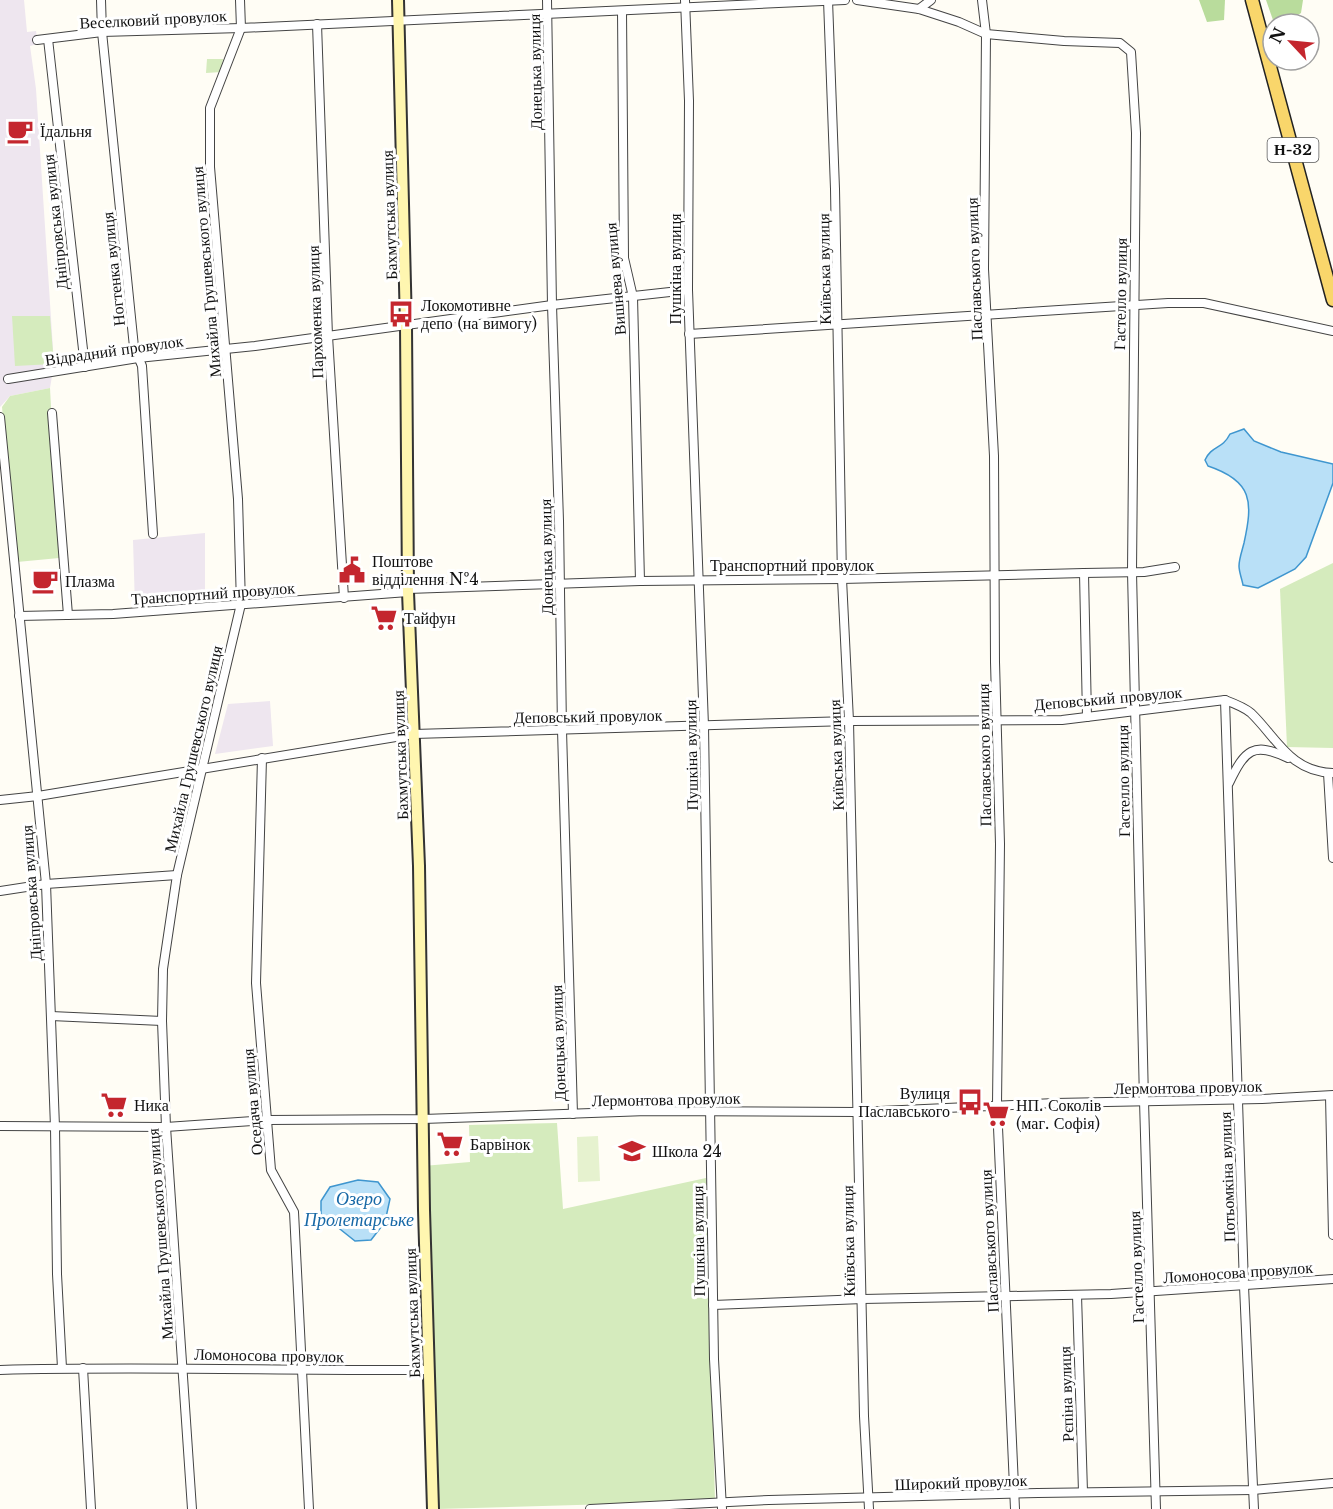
<svg xmlns="http://www.w3.org/2000/svg" width="1333" height="1509" font-family="'Libre Baskerville',serif">
	<style>
		.industrial { fill: #eee6ef }
		.green { fill: #d5ebbd }
		.forest { fill: #b9dc9c }
		.pitch { fill: #e6f2cf }
		.water { fill: #b9e0f7; stroke: #3f96cf; stroke-width: 1.5 }
		.lines { fill: none; stroke-linecap: round; stroke-linejoin: round }
		.street-casing { stroke: #444; stroke-width: 10 }
		.secondary-casing { stroke: #333; stroke-width: 14 }
		.primary-casing { stroke: #222; stroke-width: 15 }
		.street { stroke: #fff; stroke-width: 8 }
		.secondary { stroke: #fff6b0; stroke-width: 10 }
		.primary { stroke: #f9d66b; stroke-width: 12 }
		.labels { text-anchor: middle; stroke-width: 6; stroke-linejoin: round; paint-order: stroke }
		.shield { fill: #fff; stroke: #585858; stroke-width: 1.5 }
		.shield-label { font-size: 15px; font-weight: bold; fill: #111 }
		.street-label { font-size: 16px; fill: #111; stroke: #fff }
		.poi-label { font-size: 16px; fill: #111; stroke: #fff; text-anchor: start }
		.water-label { font-size: 18px; font-style: italic; fill: #1768a6; stroke: #fff }
	</style>
	<rect width="100%" height="100%" fill="#fffdf5"/>
	<g class="industrial">
		<path d="M0,0H24L27,32L36,31L38,44L30,46L36,89L54,364L50,388L10,396L0,407Z"/>
		<path d="M205,533V598L135,607L133,540Z"/>
		<path d="M270,701L273,746L215,754L228,704Z"/>
	</g>
	<g class="green">
		<path d="M207,59H223L221,72L206,73Z"/>
		<path d="M12,316H50L54,364L15,366Z"/>
		<path d="M50,388L59,558L17,562L2,407L10,396Z"/>
		<path d="M1333,563V748L1287,747L1280,589Z"/>
		<path d="M557,1123L563,1209L706,1178L715,1501L437,1509L423,1166L470,1162L469,1125Z"/>
	</g>
	<g class="forest">
		<path d="M1199,0H1225L1224,20L1207,22Z"/>
		<path d="M1266,0H1303L1301,13L1290,20H1273Z"/>
	</g>
	<path class="pitch" d="M598,1136L600,1181L578,1182L577,1137Z"/>
	<g class="water">
		<path d="M1244,429L1254,441L1281,452L1333,464V483L1306,557L1295,569L1258,588L1243,585C1242,579 1239,572 1239,566C1239,559 1242,551 1244,543C1253,502 1253,481 1208,466L1205,460C1212,445 1222,450 1230,434Z"/>
		<path d="M358,1180L378,1182L390,1199L385,1222L371,1240L355,1241L321,1214V1201L330,1187Z"/>
	</g>
	<g class="lines">
		<g class="street-casing">
			<g id="street">
				<path d="M101,0L102,32L134,347L142,366L153,534"/>
				<path d="M547,0L552,305L559,521L562,730L573,1114"/>
				<path d="M685,0L689,101L688,290L704,726L714,1359L722,1509"/>
				<path d="M828,0L835,189L842,579L849,721L864,1416L869,1509"/>
				<path d="M857,0L919,9L959,22L986,34L1064,41L1120,43L1131,52L1136,133L1132,572L1144,1101L1156,1509"/>
				<path d="M982,0L986,34L984,269L994,456L995,662L1000,844L997,1105L1015,1509"/>
				<path d="M919,9L931,0"/>
				<path d="M622,11L624,258L633,297L640,581"/>
				<path d="M317,24L328,336L344,598"/>
				<path d="M48,39L85,367"/>
				<path d="M37,40L102,32L241,28L845,0"/>
				<path d="M689,334L1168,303H1204L1333,331"/>
				<path d="M8,379L138,358L255,346L552,305L688,290"/>
				<path d="M52,413L68,615"/>
				<path d="M0,417L46,884L55,1127L57,1274L62,1368"/>
				<path d="M1084,573L1087,717"/>
				<path d="M408,589L640,581L842,579L1084,573L1144,572L1175,567"/>
				<path d="M19,616L113,614L408,592"/>
				<path d="M1225,700L1244,1286L1254,1509"/>
				<path d="M262,758L256,983L271,1170L294,1212L309,1509"/>
				<path d="M1328,773L1333,858"/>
				<path d="M1229,783C1245,750 1253,741 1288,758"/>
				<path d="M0,800L38,796L414,734L849,721L1062,720L1225,700C1233,703 1244,707 1251,713C1277,738 1290,772 1333,773"/>
				<path d="M0,891L46,884L177,875"/>
				<path d="M51,1016L162,1021"/>
				<path d="M1330,1096L1333,1235"/>
				<path d="M0,1126L166,1127L268,1120L423,1119L647,1111L858,1112L1055,1103L1262,1099L1333,1095"/>
				<path d="M1077,1295L1083,1492"/>
				<path d="M713,1305L863,1299L1111,1294L1333,1279"/>
				<path d="M83,1368L91,1509"/>
				<path d="M0,1370C143,1366 286,1371 429,1370"/>
				<path d="M192,1509L166,1127L162,1021L163,969L177,875L241,604L238,499L210,167V108L241,28L240,0"/>
				<path d="M590,1509L769,1500L1038,1493L1253,1490L1333,1483"/>
			</g>
		</g>
		<g class="secondary-casing">
			<path id="secondary" d="M398,0L406,326L408,592L419,866L424,1210L433,1509"/>
		</g>
		<g class="primary-casing">
			<path id="primary" d="M1252,0L1333,300"/>
		</g>
		<use href="#street" class="street"/>
		<use href="#secondary" class="secondary"/>
		<use href="#primary" class="primary"/>
	</g>
	<defs>
		<g id="cafe-bare" transform="scale(2.07)"><path d="M-5.5-4.5H6V0H3Q3 3.5 0 3.5H-2.5Q-5.5 3.5-5.5 0ZM3-3.2v2h1.7v-2ZM-6 4.5H4V6H-6Z" fill="#c4262e" stroke="#fff" stroke-width="2.5" paint-order="stroke"/></g>
		<g id="bus-bare" transform="scale(2.07)"><path d="M-5-6H5V4H4V6H2V4H-2V6H-4V4H-5ZM-3.5-4V0h7V-4ZM-3.5 1.2v1.5H-2V1.2ZM2 1.2v1.5H3.5V1.2Z" fill="#c4262e" stroke="#fff" stroke-width="2.5" paint-order="stroke"/></g>
		<g id="civic-bare" transform="scale(2.07)"><path d="M-.6-6.5H3V-4.5H.6V-3L4-1V1h2V6H-6V1h2V-1L-.6-3ZM-1.2 2.5V6h2.4V2.5Z" fill="#c4262e" stroke="#fff" stroke-width="2.5" paint-order="stroke"/></g>
		<g id="supermarket-bare" transform="scale(2.07)"><path d="M-6-5.5h2.5l.6 2H6L4.5 2H-2.5L-4.4-4H-6ZM-1.5 3.2a1.3 1.3 0 1 0 .1 0ZM3 3.2a1.3 1.3 0 1 0 .1 0Z" fill="#c4262e" stroke="#fff" stroke-width="2.5" paint-order="stroke"/></g>
		<g id="school-bare" transform="scale(2.07)"><path d="M0-5L7-2L0 1L-7-2ZM-4 1L0 2.5L4 1V4Q0 6-4 4Z" fill="#c4262e" stroke="#fff" stroke-width="2.5" paint-order="stroke"/></g>
	</defs>
	<g fill-rule="evenodd">
		<use href="#cafe-bare" x="20" y="131"/>
		<use href="#bus-bare" x="401" y="314"/>
		<use href="#civic-bare" x="352" y="570"/>
		<use href="#cafe-bare" x="45" y="581"/>
		<use href="#supermarket-bare" x="384" y="618"/>
		<use href="#bus-bare" x="970" y="1102"/>
		<use href="#supermarket-bare" x="114" y="1105"/>
		<use href="#supermarket-bare" x="996" y="1114"/>
		<use href="#supermarket-bare" x="450" y="1144"/>
		<use href="#school-bare" x="632" y="1151"/>
	</g>
	<g class="labels">
		<rect class="shield" x="1267.5" y="138" width="51" height="24" rx="4.5"/>
		<g class="shield-label">
			<text x="1293" y="155">Н-32</text>
		</g>
		<g class="street-label">
			<text transform="translate(153 19) rotate(-3)" y="6">Веселковий провулок</text>
			<text transform="translate(535 72) rotate(-91)" y="6">Донецька вулиця</text>
			<text transform="translate(389 215) rotate(-92)" y="6">Бахмутська вулиця</text>
			<text transform="translate(55 222) rotate(-96)" y="6">Дніпровська вулиця</text>
			<text transform="translate(113 269) rotate(-96)" y="6">Ногтенка вулиця</text>
			<text transform="translate(675 269) rotate(-90)" y="6">Пушкіна вулиця</text>
			<text transform="translate(824 269) rotate(-91)" y="6">Київська вулиця</text>
			<text transform="translate(974 269) rotate(-92)" y="6">Паславського вулиця</text>
			<text transform="translate(206 272) rotate(-95)" y="6">Михайла Грушевського вулиця</text>
			<text transform="translate(615 279) rotate(-95)" y="6">Вишнева вулиця</text>
			<text transform="translate(1120 294) rotate(-89)" y="6">Гастелло вулиця</text>
			<text transform="translate(315 312) rotate(-92)" y="6">Пархоменка вулиця</text>
			<text transform="translate(114 350) rotate(-8)" y="6">Відрадний провулок</text>
			<text transform="translate(546 557) rotate(-91)" y="6">Донецька вулиця</text>
			<text x="792" y="571">Транспортний провулок</text>
			<text transform="translate(213 593) rotate(-4)" y="6">Транспортний провулок</text>
			<text transform="translate(1108 698) rotate(-5)" y="6">Деповський провулок</text>
			<text transform="translate(588 716) rotate(-1)" y="6">Деповський провулок</text>
			<text transform="translate(193 749) rotate(-77)" y="6">Михайла Грушевського вулиця</text>
			<text transform="translate(400 755) rotate(-92)" y="6">Бахмутська вулиця</text>
			<text transform="translate(691 755) rotate(-91)" y="6">Пушкіна вулиця</text>
			<text transform="translate(836 755) rotate(-92)" y="6">Київська вулиця</text>
			<text transform="translate(984 755) rotate(-91)" y="6">Паславського вулиця</text>
			<text transform="translate(1123 781) rotate(-91)" y="6">Гастелло вулиця</text>
			<text transform="translate(31 893) rotate(-94)" y="6">Дніпровська вулиця</text>
			<text transform="translate(558 1043) rotate(-92)" y="6">Донецька вулиця</text>
			<text transform="translate(1188 1087) rotate(-1)" y="6">Лермонтова провулок</text>
			<text transform="translate(666 1099) rotate(-1)" y="6">Лермонтова провулок</text>
			<text transform="translate(252 1102) rotate(-95)" y="6">Оседача вулиця</text>
			<text transform="translate(1227 1177) rotate(-92)" y="6">Потьомкіна вулиця</text>
			<text transform="translate(160 1234) rotate(-94)" y="6">Михайла Грушевського вулиця</text>
			<text transform="translate(698 1241) rotate(-91)" y="6">Пушкіна вулиця</text>
			<text transform="translate(848 1241) rotate(-91)" y="6">Київська вулиця</text>
			<text transform="translate(989 1241) rotate(-93)" y="6">Паславського вулиця</text>
			<text transform="translate(1136 1267) rotate(-92)" y="6">Гастелло вулиця</text>
			<text transform="translate(1238 1272) rotate(-4)" y="6">Ломоносова провулок</text>
			<text transform="translate(412 1313) rotate(-92)" y="6">Бахмутська вулиця</text>
			<text transform="translate(269 1355) rotate(1)" y="6">Ломоносова провулок</text>
			<text transform="translate(1066 1394) rotate(-92)" y="6">Рєпіна вулиця</text>
			<text transform="translate(961 1482) rotate(-2)" y="6">Широкий провулок</text>
		</g>
		<g class="poi-label">
			<text x="40" y="137">Їдальня</text>
			<text x="421" y="311">Локомотивне<tspan x="421" dy="18">депо (на вимогу)</tspan></text>
			<text x="372" y="567">Поштове<tspan x="372" dy="18">відділення №4</tspan></text>
			<text x="65" y="587">Плазма</text>
			<text x="404" y="624">Тайфун</text>
			<text x="950" y="1099" text-anchor="end">Вулиця<tspan x="950" dy="18">Паславського</tspan></text>
			<text x="134" y="1111">Ника</text>
			<text x="1016" y="1111">НП. Соколів<tspan x="1016" dy="18">(маг. Софія)</tspan></text>
			<text x="470" y="1150">Барвінок</text>
			<text x="652" y="1157">Школа 24</text>
		</g>
		<g class="water-label">
			<text x="359" y="1205">Озеро<tspan x="359" dy="21">Пролетарське</tspan></text>
		</g>
	</g>
	<g transform="translate(1291 42) rotate(296)"><circle r="28" fill="#ffffff" stroke="#a0a0a0" stroke-width="1.5"/>
	<path d="M0-4.5L10 22L0 15L-10 22Z" fill="#c4262e"/>
	<text y="-9" font-size="16" font-weight="bold" text-anchor="middle" fill="#111111">N</text>
	</g>
</svg>
